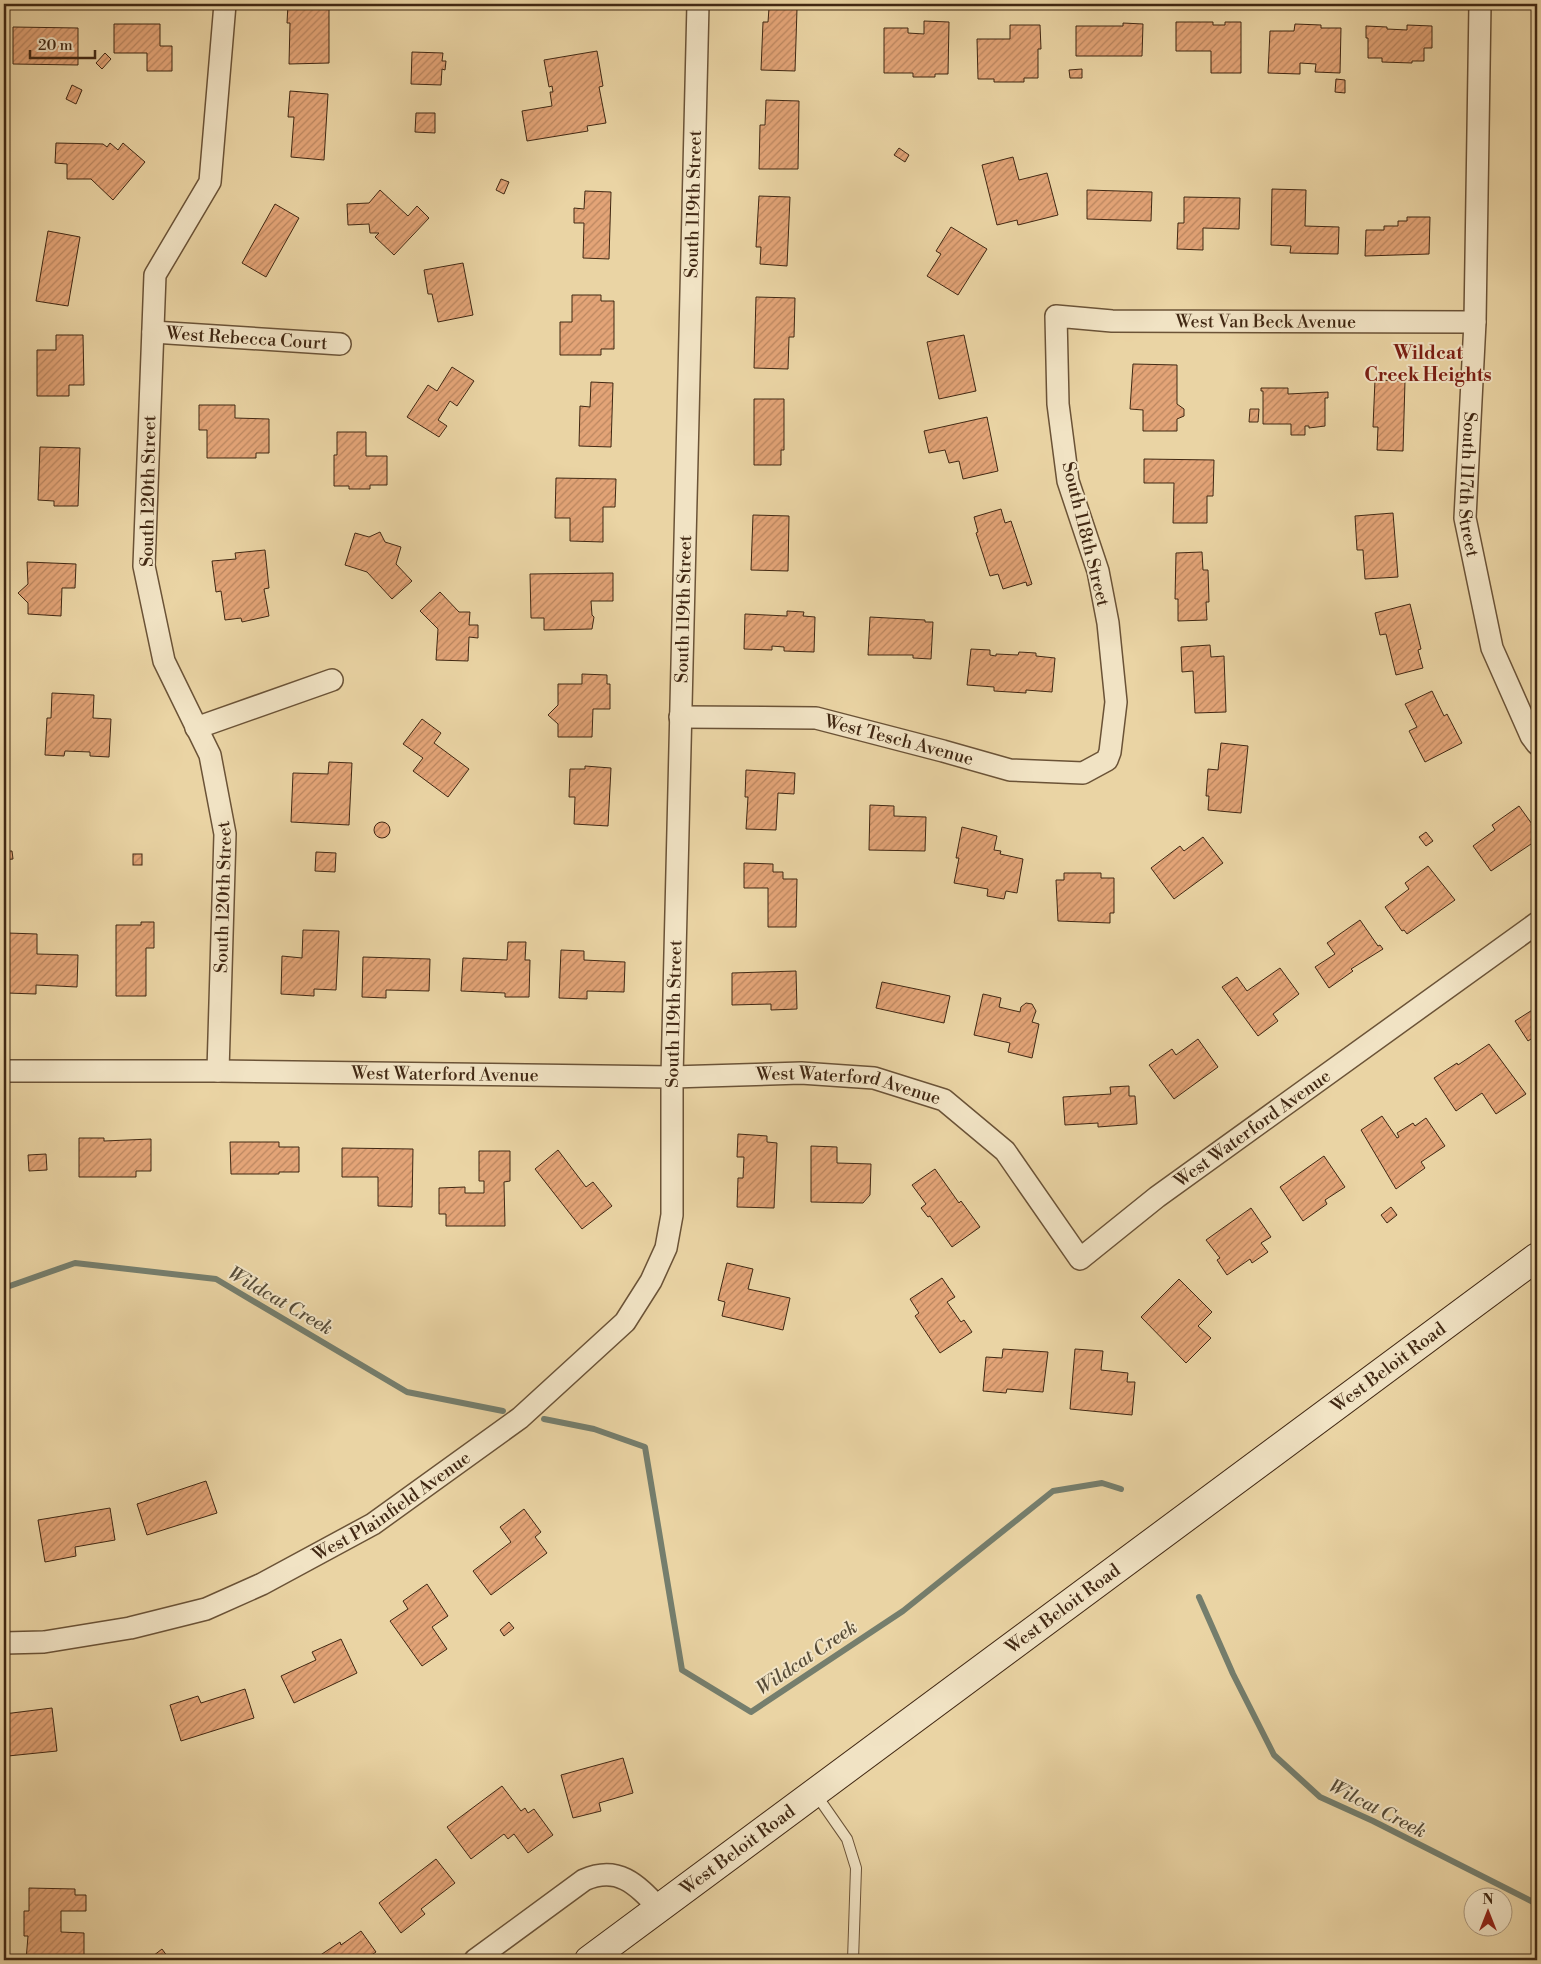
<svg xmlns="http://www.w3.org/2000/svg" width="1541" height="1964" font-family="'Libre Bodoni',serif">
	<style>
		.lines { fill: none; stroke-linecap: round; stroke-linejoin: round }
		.stream { stroke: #757e6d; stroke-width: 6 }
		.building { fill: url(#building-hatch); stroke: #412813 }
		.lane-casing { stroke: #6b5337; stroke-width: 12 }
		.street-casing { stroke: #6b5337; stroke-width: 24 }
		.secondary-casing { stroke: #412813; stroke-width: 30 }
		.lane { stroke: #f1e3c4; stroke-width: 10 }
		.street { stroke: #f1e3c4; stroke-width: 21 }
		.secondary { stroke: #f1e3c4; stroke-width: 28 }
		.labels { text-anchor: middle; stroke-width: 4; stroke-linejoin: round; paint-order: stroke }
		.street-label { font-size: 18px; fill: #412813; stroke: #f1e3c4 }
		.neighbourhood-label { font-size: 19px; font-weight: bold; fill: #7a1f14; stroke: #f1e3c4 }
		.water-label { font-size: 19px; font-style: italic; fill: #574c38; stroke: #f1e3c4 }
	</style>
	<defs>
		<pattern id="building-hatch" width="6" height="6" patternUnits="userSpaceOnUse" patternTransform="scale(1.25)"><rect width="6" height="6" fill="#e3a477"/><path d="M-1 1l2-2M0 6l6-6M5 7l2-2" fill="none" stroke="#ba8660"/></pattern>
	</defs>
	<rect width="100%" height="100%" fill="#ead4a4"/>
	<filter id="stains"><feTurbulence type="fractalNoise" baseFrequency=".004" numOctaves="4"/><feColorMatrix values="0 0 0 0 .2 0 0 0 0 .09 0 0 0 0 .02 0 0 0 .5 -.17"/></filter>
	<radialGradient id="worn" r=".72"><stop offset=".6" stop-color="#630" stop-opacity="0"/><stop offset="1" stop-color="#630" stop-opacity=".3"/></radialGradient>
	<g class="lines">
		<g class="stream">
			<path d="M4,1288L75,1263L216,1279L407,1392L503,1411"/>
			<path d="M544,1419L594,1429L645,1447L682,1670L751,1712L903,1611L1053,1491L1102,1483L1121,1489"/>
			<path d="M1199,1597L1233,1674L1274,1755L1320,1797L1373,1821L1537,1904"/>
		</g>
	</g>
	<g class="building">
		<path d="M288,4H329V63L289,64L290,23H287Z"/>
		<path d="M769,8L797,9L795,71L761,70L763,22H768Z"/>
		<path d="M924,21L949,22L948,74H935V77H913V73H884V28H908V33L924,34Z"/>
		<path d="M1176,22H1213V25H1225V22H1241V73H1211V51H1176Z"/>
		<path d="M1123,23L1143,24L1142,56H1076V26H1123Z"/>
		<path d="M114,24H160V46H172V71H147V53H114Z"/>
		<path d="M1295,24L1321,25V28H1341L1340,73L1315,72L1316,64L1300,63V74L1268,73L1270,31H1294Z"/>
		<path d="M1010,25H1040L1041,49H1038V78H1024V82H994V79H978L977,39H1010Z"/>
		<path d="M1407,25L1432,26V48H1424V61H1412V63L1382,62V58H1368V38H1366V26L1387,27V29L1407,30Z"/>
		<path d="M13,27L78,28V65L13,64Z"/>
		<path d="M597,51L603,86L599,87L606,123L587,126L588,131L527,141L522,111L552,106L550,92H553L552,86L549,87L544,60Z"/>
		<path d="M412,52L443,53L442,61H446L445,70L442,69L441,85L411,84Z"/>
		<path d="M105,53L111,59L102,69L96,63Z"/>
		<path d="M1082,69V78H1070L1069,70Z"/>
		<path d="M1336,79L1345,80V93L1335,92Z"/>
		<path d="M72,85L82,90L76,104L66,99Z"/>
		<path d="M290,91L328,94L324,160L291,157L294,117H288Z"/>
		<path d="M766,100L799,101L798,169H759L760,125H765Z"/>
		<path d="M416,113H435V133L415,132Z"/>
		<path d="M56,143L103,144L107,147L110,143L118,150L123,143L145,162L113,200L91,179H67V164L55,163Z"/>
		<path d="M899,148L909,155L905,162L894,155Z"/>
		<path d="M1013,157L1019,180L1047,173L1058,215L1018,225L1017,220L997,225L982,165Z"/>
		<path d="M501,179L509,182L504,194L496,190Z"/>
		<path d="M1272,189L1306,190L1305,226L1339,227L1338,254L1290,253L1291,246L1271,245Z"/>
		<path d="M380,190L408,216L417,206L429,218L394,255L375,237L379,233H370L369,224L348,225L347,204L369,203Z"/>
		<path d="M1087,190L1152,192L1151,221L1087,219Z"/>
		<path d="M585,191L611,192L609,259L583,258L584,223H574V208L584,209Z"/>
		<path d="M759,196L790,197L787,266L760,264L761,247H756Z"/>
		<path d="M1184,197L1240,198L1239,229L1203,228V250L1177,249L1178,223H1184Z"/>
		<path d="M275,204L299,218L266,277L242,263Z"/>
		<path d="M1407,217H1430L1429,254L1365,256L1366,230H1384V226H1398V221H1407Z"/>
		<path d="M951,227L987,249L958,295L927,276L941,254L936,251Z"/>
		<path d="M48,231L80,237L68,306L36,301Z"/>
		<path d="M463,263L473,315L438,322L432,294H428L424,270Z"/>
		<path d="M572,295H601V301H614V349H601V355H560V322H572Z"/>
		<path d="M756,297L795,298L794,337H789L788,369L754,368Z"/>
		<path d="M56,335H83L84,385H69V396H37V350H56Z"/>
		<path d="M964,335L976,391L939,399L927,342Z"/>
		<path d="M1133,364L1177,365V404L1184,409V416L1177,419V431H1143V410L1130,409Z"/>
		<path d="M452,367L474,381L457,406L450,401L438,420L447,426L439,437L407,417L428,385L437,391Z"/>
		<path d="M1375,380L1405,381L1403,451L1377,450L1378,427H1373Z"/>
		<path d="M591,382L613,383L611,447L579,446L580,406L590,407Z"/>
		<path d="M1261,388H1288V394L1328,392V398H1325V426L1309,428V426H1305V435H1291V424H1263V391H1261Z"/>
		<path d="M754,399H784V450H781V465H754Z"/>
		<path d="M199,405H235V418L269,419V453H256V458H207V430H199Z"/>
		<path d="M1250,409H1259L1258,422H1249Z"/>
		<path d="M987,417L998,471L963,479L959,461L949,463L945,450L929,453L924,431Z"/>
		<path d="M337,432H366V456H387V485H370V489H349V486H334V455H337Z"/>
		<path d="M40,447L80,448L78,506H54V501L38,500Z"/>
		<path d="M1144,459L1214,460L1213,496H1207V523H1173L1174,483H1144Z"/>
		<path d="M556,478L616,479L615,507H603V542L570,541V518H555Z"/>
		<path d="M1535,489H1537V537V516H1535Z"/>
		<path d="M1001,509L1005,523L1011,521L1032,584L1027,586L1026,582L1003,589L998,574L990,576L976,533L978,532L974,517Z"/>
		<path d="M1393,513L1398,577L1365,579L1363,550H1357L1355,516Z"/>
		<path d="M753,515L789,516L788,571L751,570Z"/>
		<path d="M380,532L385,542L401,547L396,564L412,581L392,599L367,572L345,565L355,533L369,537Z"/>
		<path d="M265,550L269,588L264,589L269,616L242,622L241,618L225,620L221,591L216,592L212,561L236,559L235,553Z"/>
		<path d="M1202,552L1203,570H1208L1209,602H1206L1207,620L1178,621V599H1175L1176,553Z"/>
		<path d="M27,562L76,564L75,588H62L61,616L28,614V603L18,593L28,584Z"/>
		<path d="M613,573V601H591L592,615L594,617L592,629L544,630V618H531L530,574Z"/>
		<path d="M440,592L459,612H470L469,625H478V638L469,637L468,661L436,660L438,629L420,611Z"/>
		<path d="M1410,604L1421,649L1418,650L1423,668L1396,675L1386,634L1380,635L1375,613Z"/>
		<path d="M787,611L804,612L803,616L815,617L814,652L784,651V647L772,646V650L744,649L745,614L787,616Z"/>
		<path d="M870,617L925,620V622H933L931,659L913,658V655H868Z"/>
		<path d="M1210,645L1211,657L1224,656L1226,712L1195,713L1193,671L1182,672L1181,647Z"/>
		<path d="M971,649L990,650V655L996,656V654L1018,655L1019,652L1036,653V656L1055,658L1052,692L1026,690V693L994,691V687L967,685Z"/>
		<path d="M582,674L607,675V684H610V709H593L592,737H558V724L548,715L558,705V684H582Z"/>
		<path d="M1432,691L1444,716L1447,714L1462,743L1425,762L1409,731L1417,727L1405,704Z"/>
		<path d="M52,693L94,695L93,718L111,719L109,757L90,756V752L65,751L64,756L45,755L47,718H51Z"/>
		<path d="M422,719L441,733L434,743L469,769L448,797L413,771L423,758L403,744Z"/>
		<path d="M1221,743L1248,746L1241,813L1208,810L1209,796H1206L1208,769L1218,770Z"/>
		<path d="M329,762L352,763L349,825L291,822L293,773L328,774Z"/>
		<path d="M585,766L611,768L608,826L574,824L575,797H569L570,769H585Z"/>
		<path d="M746,770L795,773L794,794L778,793L776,830L746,829L748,797H745Z"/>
		<path d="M870,805L894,806V816L926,817L925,851L869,850Z"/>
		<path d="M1519,806L1537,831V840L1491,871L1473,846L1495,830L1492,825Z"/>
		<circle cx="382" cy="830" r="8"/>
		<path d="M962,827L997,836L994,850L1001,851L1000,854L1023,859L1017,893L1006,891L1004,899L987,896L988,889L954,883L959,858H956Z"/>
		<path d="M1426,832L1433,841L1426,846L1419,837Z"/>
		<path d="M1203,837L1223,863L1174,899L1151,868L1180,846L1184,851Z"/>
		<path d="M4,851H12L13,859L4,860Z"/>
		<path d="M316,852L336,853L335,872L315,871Z"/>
		<rect x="133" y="854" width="9" height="11"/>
		<path d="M744,863L773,864V872H783V879H797L796,927H768V888H744Z"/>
		<path d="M1428,866L1455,900L1407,934L1404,930L1402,931L1385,907L1409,889L1405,883Z"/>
		<path d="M1064,873H1101V878H1114V913H1110V923L1058,921L1056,880H1064Z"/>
		<path d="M1360,920L1378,946L1380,945L1383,949L1351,969L1353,971L1329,988L1315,967L1335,954L1327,943Z"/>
		<path d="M141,922H154V948H146V996H116V925H141Z"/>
		<path d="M303,930L339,931L336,990L314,989V996L281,994L282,956L302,958Z"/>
		<path d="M8,933L37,934V954L78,955L77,987L36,985V994L7,993Z"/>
		<path d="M508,942H526L525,960H530L529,997H505V993L461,991L463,958L507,960Z"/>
		<path d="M561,950L584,951V960L625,962L624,992L587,991V999L559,998Z"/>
		<path d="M363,957L430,959L429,991L386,990V998L362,997Z"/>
		<path d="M1280,968L1299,994L1273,1014L1278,1021L1258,1036L1222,987L1237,977L1247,991Z"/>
		<path d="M796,971L797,1009L771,1010V1004L732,1005V973Z"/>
		<path d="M882,982L950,996L944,1023L876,1008Z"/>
		<path d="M983,994L1001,998L999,1007L1020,1012L1021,1007L1026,1003L1032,1004L1036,1011L1032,1022L1039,1024L1032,1058L1008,1052L1010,1043L974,1035Z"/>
		<path d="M1537,1007V1035L1528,1041L1515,1021Z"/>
		<path d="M1198,1039L1218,1067L1174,1099L1149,1065L1172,1049L1176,1055Z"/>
		<path d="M1489,1044L1526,1094L1496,1114L1482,1093L1456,1111L1434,1078L1457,1063L1458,1065Z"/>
		<path d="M1129,1086V1096H1135L1137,1124L1098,1127V1123L1065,1125L1063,1097L1111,1094L1110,1087Z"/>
		<path d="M1382,1116L1397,1138L1399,1137L1397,1133L1413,1123L1415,1126L1426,1118L1445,1146L1421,1162L1425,1168L1396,1189L1361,1130Z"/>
		<path d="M738,1134L767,1136V1142L777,1143L774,1208L737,1207L738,1178H743L744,1157H737Z"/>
		<path d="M79,1138H104V1141L151,1139V1171H136V1177H79Z"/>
		<path d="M230,1142H279V1147H299V1172H279V1174H231Z"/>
		<path d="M811,1146L837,1147V1163L871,1164L870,1195L863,1203L811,1202Z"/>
		<path d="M342,1148L413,1149L412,1207L378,1206V1177H342Z"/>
		<path d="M558,1150L586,1187L593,1182L612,1206L582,1229L535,1169Z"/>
		<path d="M479,1151H510V1181L504,1182L505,1226H446V1214H439V1188L465,1187V1193H484V1181H479Z"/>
		<path d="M46,1154L47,1170L29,1171L28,1155Z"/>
		<path d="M1324,1156L1345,1187L1325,1200L1327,1204L1303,1221L1280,1187Z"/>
		<path d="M935,1169L959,1203L961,1201L980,1227L952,1247L930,1216L928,1217L921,1208L926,1204L912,1185Z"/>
		<path d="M1391,1207L1397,1215L1387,1223L1381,1215Z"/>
		<path d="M1251,1208L1271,1237L1261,1243L1268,1252L1252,1263L1250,1259L1227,1275L1217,1260L1220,1258L1206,1240Z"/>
		<path d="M727,1263L753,1269L748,1289L790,1298L783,1330L722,1316L725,1302L718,1300Z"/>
		<path d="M942,1278L955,1297L947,1302L961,1322L964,1320L972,1332L940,1353L915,1316L919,1313L910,1299Z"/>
		<path d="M1179,1279L1212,1312L1198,1326L1211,1338L1186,1363L1141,1317Z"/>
		<path d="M1003,1349L1048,1352L1043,1392L1007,1389L1006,1393L983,1391L986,1357L1002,1358Z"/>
		<path d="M1075,1349L1103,1351L1101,1370L1128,1373L1127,1382H1135L1132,1415L1070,1409Z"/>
		<path d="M206,1481L217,1513L147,1535L137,1504Z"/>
		<path d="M110,1508L115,1540L75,1547L76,1556L45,1562L38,1520Z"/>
		<path d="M524,1509L541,1532L535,1537L547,1553L491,1595L473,1571L511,1542L500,1527Z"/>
		<path d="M427,1584L448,1616L432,1627L447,1649L422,1666L390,1621L408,1609L403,1601Z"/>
		<path d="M509,1622L514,1628L504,1636L500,1630Z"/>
		<path d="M341,1639L357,1673L294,1703L281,1676L316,1660L312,1652Z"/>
		<path d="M245,1689L254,1718L181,1741L170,1705L198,1696L201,1703Z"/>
		<path d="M52,1708L57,1751L8,1756L4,1714Z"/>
		<path d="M623,1758L633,1793L599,1803L601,1811L573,1818L561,1775Z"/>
		<path d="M502,1786L521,1811L525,1808L528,1813L534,1809L553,1835L528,1853L514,1834L508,1839L504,1834L471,1859L447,1827Z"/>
		<path d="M436,1859L455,1883L421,1909L425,1914L401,1933L379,1903Z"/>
		<path d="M29,1888L75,1889V1895H86V1911H61V1932L84,1933V1956H53V1960H26L28,1936H24V1911H29Z"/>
		<path d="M361,1931L376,1952L364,1960H313L340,1942L341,1945Z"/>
		<path d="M162,1949L170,1960H156L153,1956Z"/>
	</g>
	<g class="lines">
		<g class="lane-casing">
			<path id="lane" d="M815,1793L847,1839L856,1868L853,1960"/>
		</g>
		<g class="street-casing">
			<g id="street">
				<path id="s1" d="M1480,4L1475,322L1465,518L1492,648L1531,736L1537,744"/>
				<path id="s2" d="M153,332L340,344"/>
				<path id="s3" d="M680,717L816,718L943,751L1010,770L1083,773L1107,760L1110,752L1116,702L1108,623L1098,571L1068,481L1058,404L1056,316L1112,321L1475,322"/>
				<path d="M196,728L332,680"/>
				<path id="s4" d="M4,1071H218L672,1077L801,1073L874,1078L944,1100L1005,1151L1080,1259L1157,1197L1537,923"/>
				<path id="s5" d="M218,1071L225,834L210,755L164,661L144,566L155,275L210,182L225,4"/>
				<path id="s6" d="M4,1643L44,1642L130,1628L206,1609L262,1584L373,1524L520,1418L625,1322L651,1281L666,1248L672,1215V1077L698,4"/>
				<path d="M475,1960L584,1880C618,1865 636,1884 659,1908"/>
			</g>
		</g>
		<g class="secondary-casing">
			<g id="secondary">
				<path id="s7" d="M589,1960L1537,1257"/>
			</g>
		</g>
		<use href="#lane" class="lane"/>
		<use href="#street" class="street"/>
		<use href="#secondary" class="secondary"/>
	</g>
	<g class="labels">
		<g class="street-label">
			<text dy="6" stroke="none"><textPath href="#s6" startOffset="1846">South 119th Street</textPath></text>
			<text dy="6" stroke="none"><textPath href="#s3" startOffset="1099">West Van Beck Avenue</textPath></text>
			<text dy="6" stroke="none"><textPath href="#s2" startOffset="94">West Rebecca Court</textPath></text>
			<text dy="6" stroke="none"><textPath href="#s1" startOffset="481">South 117th Street</textPath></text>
			<text transform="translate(148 491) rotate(-89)" y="6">South 120th Street</text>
			<text transform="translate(1086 534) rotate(76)" y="6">South 118th Street</text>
			<text dy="6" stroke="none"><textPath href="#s6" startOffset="1441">South 119th Street</textPath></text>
			<text dy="6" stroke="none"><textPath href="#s3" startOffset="222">West Tesch Avenue</textPath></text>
			<text dy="6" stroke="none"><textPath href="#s5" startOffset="174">South 120th Street</textPath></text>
			<text dy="6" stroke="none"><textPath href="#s6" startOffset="1036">South 119th Street</textPath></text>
			<text dy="6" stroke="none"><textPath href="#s4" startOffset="441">West Waterford Avenue</textPath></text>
			<text dy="6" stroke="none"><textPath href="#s4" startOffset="846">West Waterford Avenue</textPath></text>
			<text dy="6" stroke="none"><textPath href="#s4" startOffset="1371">West Waterford Avenue</textPath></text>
			<text dy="6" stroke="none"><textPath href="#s7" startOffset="995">West Beloit Road</textPath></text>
			<text dy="6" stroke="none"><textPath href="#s6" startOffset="418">West Plainfield Avenue</textPath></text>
			<text dy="6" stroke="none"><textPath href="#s7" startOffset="590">West Beloit Road</textPath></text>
			<text dy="6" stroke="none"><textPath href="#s7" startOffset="185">West Beloit Road</textPath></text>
		</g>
		<g class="neighbourhood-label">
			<text x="1428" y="359">Wildcat<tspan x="1428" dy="22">Creek Heights</tspan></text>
		</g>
		<g class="water-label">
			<text transform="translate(281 1300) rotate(30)" y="7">Wildcat Creek</text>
			<text transform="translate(806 1657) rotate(-34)" y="7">Wildcat Creek</text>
			<text transform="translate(1378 1808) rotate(27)" y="7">Wilcat Creek</text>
		</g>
	</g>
	<rect width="1541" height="1964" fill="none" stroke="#ead4a4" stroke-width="20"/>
	<rect x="5" y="5" width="1531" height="1954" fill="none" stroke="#412813" stroke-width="2.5"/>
	<rect x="10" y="10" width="1521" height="1944" fill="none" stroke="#412813"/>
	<g transform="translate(1488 1912)"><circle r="24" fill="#f1e3c4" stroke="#ab987d"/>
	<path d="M0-4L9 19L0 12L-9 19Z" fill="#8f2418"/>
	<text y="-8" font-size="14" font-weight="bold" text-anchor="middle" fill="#412813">N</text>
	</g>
	<path d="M30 50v8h65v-8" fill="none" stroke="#412813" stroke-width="2.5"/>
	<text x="38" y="50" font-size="15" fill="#412813" stroke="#f1e3c4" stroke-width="4" paint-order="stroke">20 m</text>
	<rect width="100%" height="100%" filter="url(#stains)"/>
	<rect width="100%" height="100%" fill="url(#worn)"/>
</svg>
